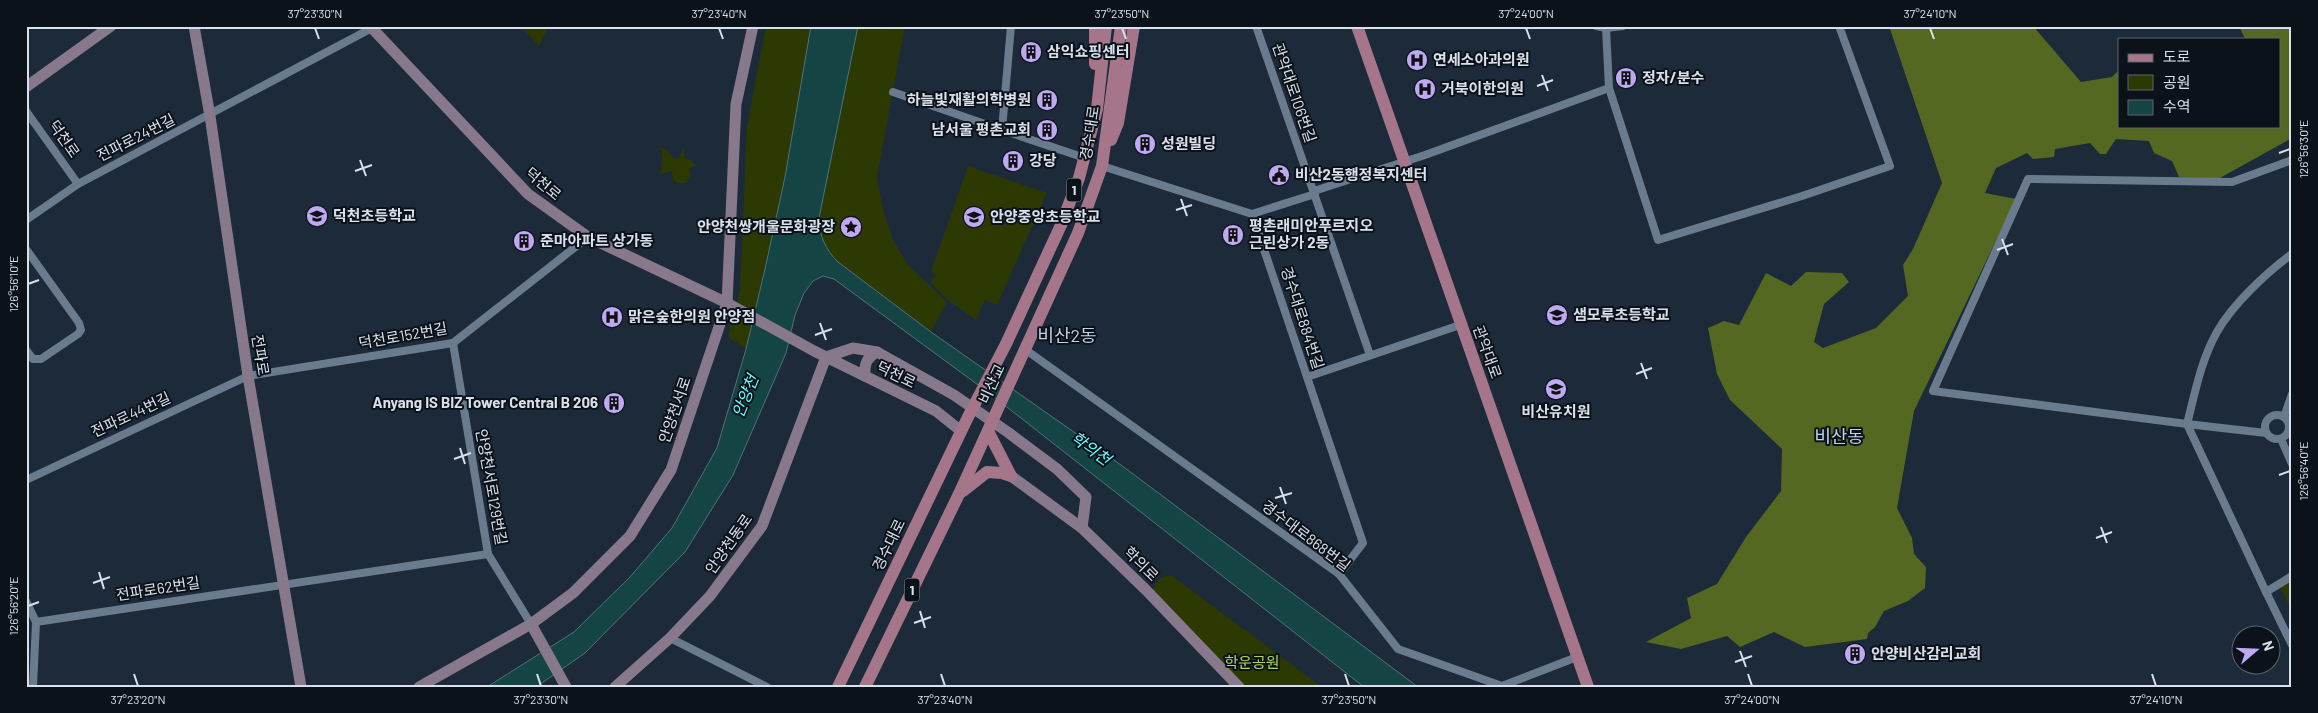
<svg xmlns="http://www.w3.org/2000/svg" width="2318" height="713" font-family="Barlow,'Noto Sans KR',sans-serif">
	<style>
		.green { fill: #2c3903 }
		.forest { fill: #556821 }
		.water { fill: #154445; stroke: #4f7377 }
		.lines { fill: none; stroke-linecap: round; stroke-linejoin: round }
		.street { stroke: #6b7b8e; stroke-width: 8 }
		.secondary { stroke: #88788c; stroke-width: 11 }
		.primary { stroke: #a57689; stroke-width: 12 }
		.ticks { fill: none; stroke: #d7e0eb; stroke-width: 2 }
		.labels { text-anchor: middle; stroke-width: 4; stroke-linejoin: round; paint-order: stroke }
		.shield { fill: #0c1219; stroke: #9aa2ac; stroke-width: 1 }
		.shield-label { font-size: 14px; font-weight: bold; fill: #d7e0eb }
		.poi-label { font-size: 15px; font-weight: bold; fill: #d7e0eb; stroke: #0c1219; text-anchor: start }
		.street-label { font-size: 15px; fill: #d7e0eb; stroke: #0c1219 }
		.park-label { font-size: 15px; fill: #b2d45a; stroke: #0c1219 }
		.water-label { font-size: 16px; font-style: italic; fill: #6dfcff; stroke: #0c1219 }
		.quarter-label { font-size: 18px; fill: #c0d2e7; stroke: #0c1219 }
		.neatline { fill: none; stroke: #d7e0eb; stroke-width: 2 }
		.ticks-label { font-size: 12px; text-anchor: middle; fill: #d7e0eb }
	</style>
	<rect width="100%" height="100%" fill="#1c2a3a"/>
	<g class="green">
		<path d="M520,26H549L539,46Z"/>
		<path d="M766,26H811L785,177L746,349L728,337L740,290L747,126Z"/>
		<path d="M858,26H905L877,177L883,210L893,240L908,265L947,302L931,332L838,262C826,250 819,236 819,218Z"/>
		<path d="M660,147L667,150L674,159L680,157L683,147L685,158L691,160L696,166L689,169L691,176L686,183H677L673,180L672,171L661,174L662,156Z"/>
		<path d="M968,166L1047,193L997,305L985,300L976,320L948,300L931,283L933,276L938,278L931,271Z"/>
		<path d="M1171,575L1322,687H1242L1152,590L1160,578Z"/>
		<path d="M2292,579V611L2281,589L2283,583Z"/>
	</g>
	<path class="forest" d="M1889,26H2033L2081,82L2112,77L2119,70V126H2279V39H2245L2239,26H2292V138L2218,179L2179,177L2172,161L2154,153L2149,141L2116,139L2106,154H2100L2090,143L2055,149L2054,157L2033,159L2027,153L1996,168L1985,193L2016,199L1914,411L1897,508L1912,538L1914,554L1926,567L1925,588L1908,601L1884,611L1875,627L1868,633L1867,639L1805,647L1774,632L1740,647L1727,636L1681,649L1646,642L1691,618L1687,598L1717,584L1746,537L1781,491L1782,449L1730,400L1717,374L1708,328L1724,321L1739,325L1766,273L1791,286L1806,272L1842,273L1849,282L1824,304L1814,342L1823,348L1876,328L1908,296L1903,265L1913,249L1942,183Z"/>
	<path class="water" d="M811,26H858L819,218C819,236 826,250 838,262L931,332L1121,465L1418,687H1364L989,393L834,279L823,276L813,281L804,293L795,315L786,353L733,475L685,552L585,653L536,687H487L574,632L630,577L672,528L717,448L746,349L765,269L785,177Z"/>
	<g class="lines">
		<g class="street">
			<path d="M1011,26L1002,130L1085,158"/>
			<path d="M1256,26L1370,355"/>
			<path d="M1596,26L1606,28L1623,26"/>
			<path d="M1609,88L1658,240L1802,196L1890,166L1839,26"/>
			<path d="M893,92L1002,130"/>
			<path d="M26,111L78,184"/>
			<path d="M2292,160L2232,182L2028,179L1933,391L2187,424C2195,393 2201,360 2217,332C2232,305 2267,272 2292,254"/>
			<path d="M1102,166L1252,214"/>
			<path d="M1314,191L1425,155L1609,88L1606,28"/>
			<path d="M1252,214L1363,543L1339,574"/>
			<path d="M1252,214L1315,194"/>
			<path d="M26,220L78,184L372,28"/>
			<path d="M26,249L79,323L81,330L78,334L41,359H33L26,350"/>
			<path d="M453,343L488,554L531,624"/>
			<path d="M1026,350L1339,574L1398,649L1502,686L1577,657"/>
			<path d="M1307,377L1460,325"/>
			<circle cx="2277" cy="427" r="12"/>
			<path d="M2284,417L2292,394"/>
			<path d="M2187,424L2266,592"/>
			<path d="M2187,424L2266,433"/>
			<path d="M2281,439L2292,464"/>
			<path d="M26,480L248,376L453,343L588,237"/>
			<path d="M2292,576L2266,592L2292,645"/>
			<path d="M26,601L36,622L33,687"/>
			<path d="M36,622L488,554"/>
			<path d="M670,638L767,687"/>
		</g>
		<g class="secondary">
			<path d="M194,26L210,116L248,376L301,687"/>
			<path d="M370,26L528,194L588,237L727,303L814,351L936,411L961,431"/>
			<path d="M26,87L111,26"/>
			<path d="M865,376C864,363 867,358 877,352"/>
			<path d="M1011,476L1082,528L1146,590L1239,687"/>
			<path d="M531,624L566,687"/>
			<path d="M419,687L531,624L573,593L630,536L671,470L727,303L736,104L753,26"/>
			<path d="M615,687L670,638L710,596L762,526L826,357L853,348L877,352L954,395L1009,433L1057,469L1086,497L1082,528"/>
		</g>
		<g class="primary">
			<path d="M1095,26V64"/>
			<path d="M1357,26L1588,687"/>
			<path d="M1111,140L1118,123L1134,26"/>
			<path d="M988,431L1011,476"/>
			<path d="M963,491L987,472L1002,473L1011,476"/>
			<path d="M838,687L968,417L1006,344L1061,225L1079,178L1097,109L1106,26"/>
			<path d="M865,687L959,494L1078,233L1102,166L1121,26"/>
		</g>
	</g>
	<path class="ticks" d="M315,28L319,39M719,28L723,39M1122,28L1126,39M1526,28L1530,39M1930,28L1934,39M1542,75L1548,91M1537,86L1553,80M2279,153L2290,149M360,160L366,176M355,171L372,165M1181,199L1187,216M1176,210L1192,205M2002,239L2008,255M1997,250L2013,244M28,284L39,280M820,323L826,340M815,335L832,329M1641,363L1647,379M1636,374L1652,368M460,448L465,464M454,459L471,453M2279,475L2290,471M1280,487L1286,504M1275,498L1292,493M2101,527L2107,543M2096,538L2112,532M99,572L104,589M93,583L110,577M28,606L39,602M920,611L925,628M914,623L931,617M1740,651L1746,667M1735,662L1752,656M134,674L138,686M537,674L541,686M941,674L945,686M1345,674L1349,686M1748,674L1752,686M2152,674L2156,686"/>
	<defs>
		<g id="building-disc" transform="scale(1.125)"><circle r="9.5" fill="#bea9f5" stroke="#0c1219"/><path d="M-4-6H4V6H1V3H-1V6H-4ZM-2.5-4.3h1.7v1.8h-1.7ZM.8-4.3h1.7v1.8H.8ZM-2.5-1h1.7V.8h-1.7ZM.8-1h1.7V.8H.8Z" fill="#111"/></g>
		<g id="hospital-disc" transform="scale(1.125)"><circle r="9.5" fill="#bea9f5" stroke="#0c1219"/><path d="M-5-5h3v3.5h4V-5h3V5h-3V1.5h-4V5h-3Z" fill="#111"/></g>
		<g id="civic-disc" transform="scale(1.125)"><circle r="9.5" fill="#bea9f5" stroke="#0c1219"/><path d="M-.6-6.5H3V-4.5H.6V-3L4-1V1h2V6H-6V1h2V-1L-.6-3ZM-1.2 2.5V6h2.4V2.5Z" fill="#111"/></g>
		<g id="school-disc" transform="scale(1.125)"><circle r="9.5" fill="#bea9f5" stroke="#0c1219"/><path d="M0-5L7-2L0 1L-7-2ZM-4 1L0 2.5L4 1V4Q0 6-4 4Z" fill="#111"/></g>
		<g id="sight-disc" transform="scale(1.125)"><circle r="9.5" fill="#bea9f5" stroke="#0c1219"/><path d="M0-6L1.8-2.2L6-1.7L2.9 1.2L3.7 5.4L0 3.3L-3.7 5.4L-2.9 1.2L-6-1.7L-1.8-2.2Z" fill="#111"/></g>
	</defs>
	<g fill-rule="evenodd">
		<use href="#building-disc" x="1031" y="52"/>
		<use href="#hospital-disc" x="1417" y="60"/>
		<use href="#building-disc" x="1626" y="78"/>
		<use href="#hospital-disc" x="1425" y="89"/>
		<use href="#building-disc" x="1047" y="100"/>
		<use href="#building-disc" x="1047" y="130"/>
		<use href="#building-disc" x="1145" y="144"/>
		<use href="#building-disc" x="1013" y="161"/>
		<use href="#civic-disc" x="1279" y="175"/>
		<use href="#school-disc" x="317" y="216"/>
		<use href="#school-disc" x="974" y="217"/>
		<use href="#sight-disc" x="851" y="227"/>
		<use href="#building-disc" x="1233" y="235"/>
		<use href="#building-disc" x="524" y="241"/>
		<use href="#school-disc" x="1557" y="315"/>
		<use href="#hospital-disc" x="612" y="317"/>
		<use href="#school-disc" x="1556" y="389"/>
		<use href="#building-disc" x="614" y="403"/>
		<use href="#building-disc" x="1855" y="654"/>
	</g>
	<g class="labels">
		<g class="shield">
			<rect x="1066.5" y="178.5" width="15" height="23" rx="4"/>
			<rect x="904.5" y="578.5" width="15" height="23" rx="4"/>
		</g>
		<g class="shield-label">
			<text x="1074" y="195">1</text>
			<text x="912" y="595">1</text>
		</g>
		<g class="poi-label">
			<text x="1047" y="57">삼익쇼핑센터</text>
			<text x="1433" y="65">연세소아과의원</text>
			<text x="1642" y="83">정자/분수</text>
			<text x="1441" y="94">거북이한의원</text>
			<text x="1031" y="105" text-anchor="end">하늘빛재활의학병원</text>
			<text x="1031" y="135" text-anchor="end">남서울 평촌교회</text>
			<text x="1161" y="149">성원빌딩</text>
			<text x="1029" y="166">강당</text>
			<text x="1295" y="180">비산2동행정복지센터</text>
			<text x="333" y="221">덕천초등학교</text>
			<text x="990" y="222">안양중앙초등학교</text>
			<text x="1249" y="231">평촌래미안푸르지오<tspan x="1249" dy="17">근린상가 2동</tspan></text>
			<text x="835" y="232" text-anchor="end">안양천쌍개울문화광장</text>
			<text x="540" y="246">준마아파트 상가동</text>
			<text x="1573" y="320">샘모루초등학교</text>
			<text x="628" y="322">맑은숲한의원 안양점</text>
			<text x="598" y="408" text-anchor="end">Anyang IS BIZ Tower Central B 206</text>
			<text x="1556" y="417" text-anchor="middle">비산유치원</text>
			<text x="1871" y="659">안양비산감리교회</text>
		</g>
		<g class="street-label">
			<text transform="translate(1294 93) rotate(71)" y="5">관악대로106번길</text>
			<text transform="translate(1090 133) rotate(-81)" y="5">경수대로</text>
			<text transform="translate(136 138) rotate(-27)" y="5">전파로24번길</text>
			<text transform="translate(64 139) rotate(55)" y="5">덕천로</text>
			<text transform="translate(543 184) rotate(40)" y="5">덕천로</text>
			<text transform="translate(1302 318) rotate(72)" y="5">경수대로884번길</text>
			<text transform="translate(403 336) rotate(-10)" y="5">덕천로152번길</text>
			<text transform="translate(1487 352) rotate(70)" y="5">관악대로</text>
			<text transform="translate(260 355) rotate(81)" y="5">전파로</text>
			<text transform="translate(896 375) rotate(26)" y="5">덕천로</text>
			<text transform="translate(992 384) rotate(-65)" y="5">비산교</text>
			<text transform="translate(675 410) rotate(-71)" y="5">안양천서로</text>
			<text transform="translate(131 415) rotate(-25)" y="5">전파로44번길</text>
			<text transform="translate(491 487) rotate(80)" y="5">안양천서로129번길</text>
			<text transform="translate(1306 536) rotate(37)" y="5">경수대로868번길</text>
			<text transform="translate(729 544) rotate(-55)" y="5">안양천동로</text>
			<text transform="translate(889 545) rotate(-64)" y="5">경수대로</text>
			<text transform="translate(1141 564) rotate(45)" y="5">학의로</text>
			<text transform="translate(158 589) rotate(-9)" y="5">전파로62번길</text>
		</g>
		<g class="park-label">
			<text x="1252" y="668">학운공원</text>
		</g>
		<g class="water-label">
			<text transform="translate(745 396) rotate(-68)" y="6">안양천</text>
			<text transform="translate(1091 448) rotate(36)" y="6">학의천</text>
		</g>
		<g class="quarter-label">
			<text x="1067" y="342">비산2동</text>
			<text x="1839" y="443">비산동</text>
		</g>
	</g>
	<rect width="2318" height="713" fill="none" stroke="#0c1219" stroke-width="55"/>
	<rect x="2118" y="38" width="162" height="90" fill="#0c1219" stroke="#5d646d"/>
	<rect x="2128" y="54" width="25" height="8" fill="#a57689" stroke="#5d646d"/>
	<text x="2163" y="62" font-size="15" fill="#d7e0eb">도로</text>
	<rect x="2128" y="75" width="25" height="15" fill="#2c3903" stroke="#5d646d"/>
	<text x="2163" y="88" font-size="15" fill="#d7e0eb">공원</text>
	<rect x="2128" y="100" width="25" height="15" fill="#154445" stroke="#5d646d"/>
	<text x="2163" y="112" font-size="15" fill="#d7e0eb">수역</text>
	<g transform="translate(2256 650) rotate(71)"><circle r="24" fill="#0c1219" stroke="#5d646d"/>
	<path d="M0-4L9 19L0 12L-9 19Z" fill="#bea9f5"/>
	<text y="-8" font-size="14" font-weight="bold" text-anchor="middle" fill="#d7e0eb">N</text>
	</g>
	<rect x="28" y="28" width="2262" height="658" class="neatline"/>
	<g class="ticks-label">
		<text x="315" y="18">37°23'30"N</text>
		<text x="719" y="18">37°23'40"N</text>
		<text x="1122" y="18">37°23'50"N</text>
		<text x="1526" y="18">37°24'00"N</text>
		<text x="1930" y="18">37°24'10"N</text>
		<text transform="translate(2304 149) rotate(-90)" y="4">126°56'30"E</text>
		<text transform="translate(14 284) rotate(-90)" y="4">126°56'10"E</text>
		<text transform="translate(2304 471) rotate(-90)" y="4">126°56'40"E</text>
		<text transform="translate(14 606) rotate(-90)" y="4">126°56'20"E</text>
		<text x="138" y="704">37°23'20"N</text>
		<text x="541" y="704">37°23'30"N</text>
		<text x="945" y="704">37°23'40"N</text>
		<text x="1349" y="704">37°23'50"N</text>
		<text x="1752" y="704">37°24'00"N</text>
		<text x="2156" y="704">37°24'10"N</text>
	</g>
</svg>
